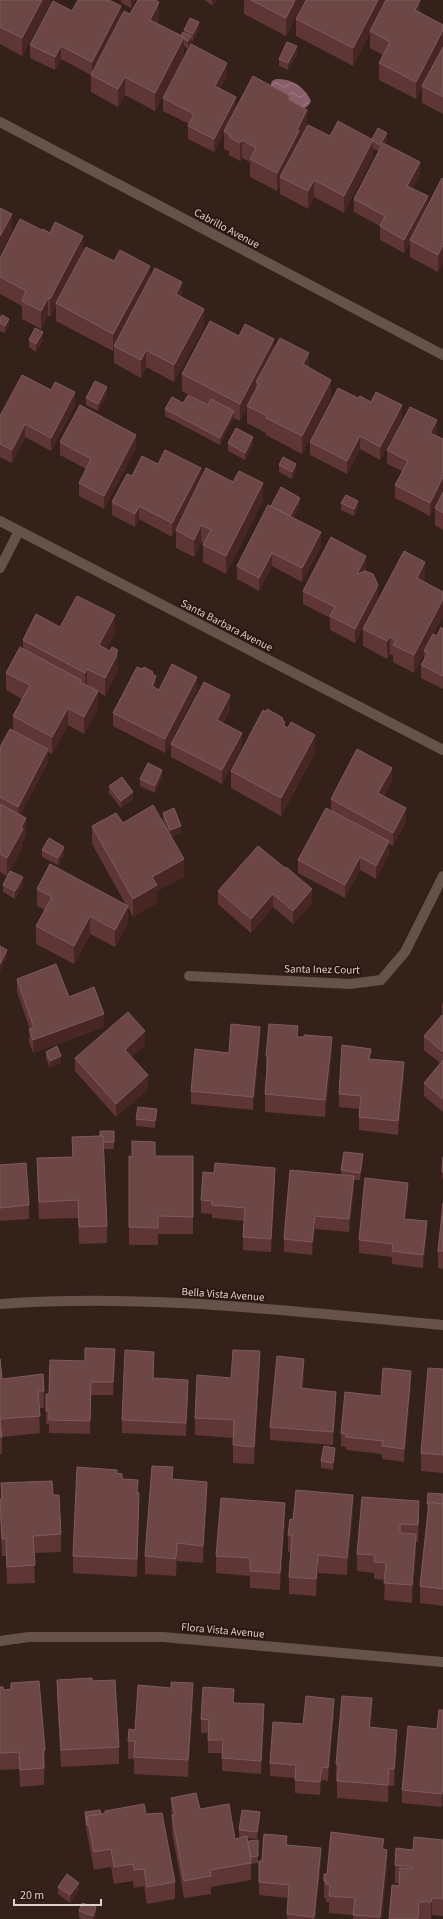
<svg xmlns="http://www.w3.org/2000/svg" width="443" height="1919" font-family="'Source Sans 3',sans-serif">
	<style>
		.water { fill: url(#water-waves) }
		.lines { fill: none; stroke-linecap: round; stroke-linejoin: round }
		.minor { stroke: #67524a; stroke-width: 10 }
		.wall { fill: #5e3635 }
		.shaded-wall { fill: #472624 }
		.building { fill: #6c4746; stroke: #7e5c5b }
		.labels { text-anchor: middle; stroke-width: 4; stroke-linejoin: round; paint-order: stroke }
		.street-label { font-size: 11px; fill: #dfd2cd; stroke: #291710 }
	</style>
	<defs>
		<pattern id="water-waves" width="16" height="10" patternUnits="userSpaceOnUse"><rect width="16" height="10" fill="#8b5e6b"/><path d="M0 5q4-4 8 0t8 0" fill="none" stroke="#a07c86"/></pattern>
	</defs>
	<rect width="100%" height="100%" fill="#33211a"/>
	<path class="water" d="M276,79C291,78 305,87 311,101C308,107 305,109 298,109L270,87L272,81Z"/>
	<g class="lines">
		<g class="minor">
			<path d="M0,122L443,355"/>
			<path d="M0,521L443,750"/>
			<path d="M0,568L19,531"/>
			<path d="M189,976L350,984L381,980L405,952L443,876"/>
			<path d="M0,1304C148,1293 296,1312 443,1325"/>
			<path d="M0,1641L29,1637H163L443,1662"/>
		</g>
	</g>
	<g class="wall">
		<path d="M0,0H50V3L22,56L0,44Z"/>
		<path d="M121,0H135L131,8L121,3Z"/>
		<path d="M205,0H217L212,6Z"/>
		<path d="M244,0H304L286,36L244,14Z"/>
		<path d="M420,0V13L443,25V114L422,103V87L416,99L379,80V63L383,55L370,48V33L353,66L296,36V19Z"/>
		<path d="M72,11L121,18L130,14L159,19L157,23L181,36L184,32V30H199L193,41L191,40V43L188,49L184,46V55L155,111L125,95L118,107L91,92V75L61,59L55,70L30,58V45Z"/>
		<path d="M297,54L288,70L279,66V59Z"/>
		<path d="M227,76L220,88L236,108L290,101L307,126L330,136L387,140L385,144L420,175L412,188L428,205L442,178L438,272L410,257V243L404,253L380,240V226L354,212V199L379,151L373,149V157L344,213L314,197L308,209L280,194V184L277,191L250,177V162L242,158L240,161L229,155V151L224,149V133L214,152L188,139V126L189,124L163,111V98Z"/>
		<path d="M83,252L114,261L150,278L182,298L204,327L174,382L146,367L141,378L114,363V350L113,351L56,321V305L50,317L48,315L41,329L22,319V306L0,294V258Z"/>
		<path d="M0,318L9,326L5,333L0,331Z"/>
		<path d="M239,336L274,348L309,368L331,397L302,454L266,435V433L247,423V407L240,421L233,418L220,445L165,416V409L183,403L208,405L182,391V374Z"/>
		<path d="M29,340H43L36,352L29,347Z"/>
		<path d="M107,395L98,411L86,405V398Z"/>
		<path d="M358,398L402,418L380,460L360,449L347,474L310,455V442Z"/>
		<path d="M75,405L51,451L25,437L12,463L0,457V416Z"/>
		<path d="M437,433L436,436L430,516L395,498V485L402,471L387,464V450Z"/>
		<path d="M60,442L136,448L104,509L79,496V483L86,469L60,455Z"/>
		<path d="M228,443L253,444L245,460L228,451Z"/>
		<path d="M158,464L201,480L263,500L226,574L203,562V545L204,544L201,542L194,557L176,548V530L192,498L172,537L139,519L135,527L112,515V502L132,476Z"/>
		<path d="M279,465L296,471L292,479L279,472Z"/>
		<path d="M443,492V530L435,525V508Z"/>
		<path d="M341,503L358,508L354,516L341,510Z"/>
		<path d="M300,505L293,518L321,546L302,582L272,566L259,591L237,579V566L271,506Z"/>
		<path d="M366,569L365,571L378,598L355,643L330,630V618L303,604V591Z"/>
		<path d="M425,580L424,581L434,634L437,636L443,629V689L421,678V665L424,661V654L414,673L393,662V656L390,654L387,659L363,646V629Z"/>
		<path d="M60,627L115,633L106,649L118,667L117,672L105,696L98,692V709L84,734L68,725L52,754L48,752V762L20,815L26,836L23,841V846L7,876L0,872V747L13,731V716L22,699L6,690V673L23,649V640Z"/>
		<path d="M153,675L156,689L159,690H197L165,753L113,726V713Z"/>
		<path d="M230,709L223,723L242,746L222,784L171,757V744Z"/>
		<path d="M283,720L285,726L315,753L281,816L231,788V771Z"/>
		<path d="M162,778L155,793L140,786V779Z"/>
		<path d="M392,781L384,796L406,821L393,846L389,844V854L376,879L360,870L345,898L298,873V860L331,810V799Z"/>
		<path d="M109,786L133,799L121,808L109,793Z"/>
		<path d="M163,813L181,833L171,837L184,877L157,891V903L133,917L128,907V923L115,947L90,934L74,964L36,944V926L45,910L37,906V889L126,905L92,844V826L123,823L169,833L163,820Z"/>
		<path d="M42,850L64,854L58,865L42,857Z"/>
		<path d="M285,868L312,903L293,924L273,907L251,933L218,904V891Z"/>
		<path d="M23,884L15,899L3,892V885Z"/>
		<path d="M17,979L69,997L104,1027L33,1053L29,1042L30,1029L17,992Z"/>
		<path d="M443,1001V1112L424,1096V1083L440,1063L424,1050V1036L442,1016V1004Z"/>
		<path d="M298,1037L332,1054L325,1117L265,1112V1094L266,1074V1056Z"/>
		<path d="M260,1040L253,1110L191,1104V1091L229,1053Z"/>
		<path d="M145,1045L131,1057L148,1089L116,1117L75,1071V1058Z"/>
		<path d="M46,1052L61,1063L50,1068L46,1059Z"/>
		<path d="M371,1059L404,1075L398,1135L359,1130V1117L360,1109L339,1107V1094Z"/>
		<path d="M157,1116L155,1128L136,1126V1119Z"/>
		<path d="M114,1131V1149H103L107,1226V1243L79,1244L78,1218L39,1219L37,1175V1158L72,1157V1137L100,1136Z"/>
		<path d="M129,1156H193V1234H158V1245H129Z"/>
		<path d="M443,1157V1180L442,1177Z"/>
		<path d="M363,1161L360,1180H354V1189L349,1232L315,1229L312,1255L284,1252V1239L341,1175V1170Z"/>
		<path d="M0,1165L29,1205V1219L0,1221Z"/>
		<path d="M275,1181L271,1252L243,1250V1237L244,1221L212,1218V1214L201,1213V1200Z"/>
		<path d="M408,1196L405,1219L427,1234L423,1268L392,1264V1257L359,1253V1240Z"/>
		<path d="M443,1203V1269L438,1268V1251Z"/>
		<path d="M0,1359L2,1379L44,1391V1408H39L40,1433L2,1437V1454H0Z"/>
		<path d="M115,1362L113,1395H91L90,1434L49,1433V1424H46V1411L49,1394Z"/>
		<path d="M154,1365L153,1378L188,1393L186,1436L122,1433V1420Z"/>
		<path d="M260,1368L254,1464L233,1463V1438L195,1435V1418L231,1378Z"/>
		<path d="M443,1369V1473L421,1471V1453Z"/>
		<path d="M304,1372L303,1389L336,1405L333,1445L270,1440V1427Z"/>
		<path d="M411,1384L404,1462L382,1459V1454L346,1450V1447L341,1446V1433L381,1396Z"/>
		<path d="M335,1455L333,1470L321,1468V1461Z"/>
		<path d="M117,1473L138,1493L139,1511L137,1577L73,1573V1556Z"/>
		<path d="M173,1479L207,1500L203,1563L177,1561L176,1576L145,1574V1556Z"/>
		<path d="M1,1483L53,1495L61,1534V1552L34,1553L35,1583L7,1584L6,1556H2L0,1517V1499H1Z"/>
		<path d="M443,1494V1606L420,1603V1586L428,1511L427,1504Z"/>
		<path d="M362,1497L419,1519L418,1542H416V1552L412,1603L384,1600L385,1580L374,1579V1573L357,1571V1554Z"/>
		<path d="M353,1512L347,1575L318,1573L316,1596L289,1594V1577L291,1552H288V1535L293,1520Z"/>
		<path d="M285,1520L280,1590L250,1588V1576L216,1573V1556Z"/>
		<path d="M57,1680L92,1681L119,1747V1764L61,1767L57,1697Z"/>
		<path d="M0,1687L4,1690L45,1750L44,1785L20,1787L19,1769L0,1770Z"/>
		<path d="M193,1701L188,1777L134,1774V1759H128V1741L135,1730Z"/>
		<path d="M234,1703L264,1717L261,1774L222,1771V1753H208V1733H201V1719Z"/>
		<path d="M443,1710V1801L442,1807L402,1803V1790L437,1729Z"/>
		<path d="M334,1712L328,1781L322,1780L320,1795L295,1793V1778L270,1776V1763L303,1724Z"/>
		<path d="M372,1716L371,1727L397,1747L394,1786H389L388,1802L337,1798V1782L336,1781V1764Z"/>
		<path d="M171,1798L200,1809L235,1839L242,1837H239V1830L260,1819L257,1839L247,1838L248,1847V1843L258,1840V1863L251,1864V1880L211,1887V1894L184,1898L172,1832Z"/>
		<path d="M85,1812L101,1814H146L175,1882V1899L147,1904L144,1886L134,1888L133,1881L114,1884L111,1867L94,1870L87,1833L85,1819Z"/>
		<path d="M443,1840V1916L432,1915L431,1919H389L399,1886V1883H395V1865L413,1850Z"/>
		<path d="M287,1845L321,1861L315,1919H287L288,1898L259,1895V1882L262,1861Z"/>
		<path d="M384,1850L387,1867L382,1919H353V1915L329,1913V1902H326V1898H324V1881L327,1874Z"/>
		<path d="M58,1887L79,1890L70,1903L58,1894Z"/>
		<path d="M79,1911L96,1914L95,1919H81L79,1918Z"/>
	</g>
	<g class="shaded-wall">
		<path d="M42,0H50V3L22,56V38Z"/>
		<path d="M131,0H135L131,8Z"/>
		<path d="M212,0H217L212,6Z"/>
		<path d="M295,0H304L286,36V18Z"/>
		<path d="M378,0H387L370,31V33L353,66V48Z"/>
		<path d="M420,0V16L415,10Z"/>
		<path d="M159,2V19L150,37V20Z"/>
		<path d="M121,6V19L92,75V62Z"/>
		<path d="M199,22V30L193,41V34Z"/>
		<path d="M443,30V48L416,99V82Z"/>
		<path d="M191,36V43L188,49V41Z"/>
		<path d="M184,37V55L155,111V93Z"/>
		<path d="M61,46V59L55,70V57Z"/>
		<path d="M297,46V54L288,70V63Z"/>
		<path d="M227,63V76L215,99V86Z"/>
		<path d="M125,77V95L118,107V89Z"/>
		<path d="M236,97V110L224,131V133L214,152V139Z"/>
		<path d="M307,110V127L280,177V184L277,191V173L297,130Z"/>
		<path d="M387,133V140L380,152V145Z"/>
		<path d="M242,140V158L240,161V143Z"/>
		<path d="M373,140V157L344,213V196Z"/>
		<path d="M420,162V175L407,199V186Z"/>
		<path d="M314,180V197L308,209V191Z"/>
		<path d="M428,196V209L410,240V243L404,253V240Z"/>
		<path d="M12,214V232L0,254V236Z"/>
		<path d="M83,236V254L56,303V305L50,317V299Z"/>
		<path d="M443,245V263L438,272V255Z"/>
		<path d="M150,266V283L114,346V350L113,351V334Z"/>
		<path d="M182,282V300L176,294Z"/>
		<path d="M48,298V315L41,329V311Z"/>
		<path d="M204,309V327L174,382V365Z"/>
		<path d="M9,319V326L5,333V326Z"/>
		<path d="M43,332V340L36,352V344Z"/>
		<path d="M274,339V356L259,384L256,382V390L247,406V407L240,421V404Z"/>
		<path d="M146,350V367L141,378V360Z"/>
		<path d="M309,353V370L303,364Z"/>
		<path d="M331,380V397L302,454V436Z"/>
		<path d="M107,387V395L98,411V404Z"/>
		<path d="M75,392V405L51,451V438Z"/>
		<path d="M402,405V418L380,460V447Z"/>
		<path d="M234,411V418L220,445V438Z"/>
		<path d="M437,420V433L430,446V433Z"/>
		<path d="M25,424V437L12,463V450Z"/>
		<path d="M136,435V448L104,509V496Z"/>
		<path d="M360,436V449L347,474V461Z"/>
		<path d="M253,437V444L245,460V453Z"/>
		<path d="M296,464V471L292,479V472Z"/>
		<path d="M201,468V482L172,537V523Z"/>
		<path d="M443,477V490L430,516V503Z"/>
		<path d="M263,483V500L226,574V556Z"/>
		<path d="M300,498V505L287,528V521Z"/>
		<path d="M358,501V508L354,516V509Z"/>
		<path d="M139,506V519L135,527V514Z"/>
		<path d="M201,525V542L194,557V540Z"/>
		<path d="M321,532V546L302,582V568Z"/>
		<path d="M272,553V566L259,591V578Z"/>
		<path d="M366,556V569L357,587V574Z"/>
		<path d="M425,562V580L417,595V578Z"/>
		<path d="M378,585V598L355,643V629Z"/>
		<path d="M443,599V617L425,651H424V654L414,673V655Z"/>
		<path d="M115,615V633L99,662V645Z"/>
		<path d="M390,637V654L387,659V641Z"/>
		<path d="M118,650L117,672L105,696V678Z"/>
		<path d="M87,669V686L85,690V673Z"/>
		<path d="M153,672V684L156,676V690L152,699V674Z"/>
		<path d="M197,677V690L165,753V739Z"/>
		<path d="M98,691V709L84,734V717Z"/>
		<path d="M230,695V709L217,733V720Z"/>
		<path d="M68,708V725L52,754V737Z"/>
		<path d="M242,733V746L222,784V770Z"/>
		<path d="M315,735V753L281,816V798Z"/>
		<path d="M48,749V762L18,820V807Z"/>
		<path d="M392,768V781L378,806V793Z"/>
		<path d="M162,770V778L155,793V786Z"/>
		<path d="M133,792V799L121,808V801Z"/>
		<path d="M406,808V821L393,846V833Z"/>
		<path d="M26,818V836L23,841V846L7,876V858L21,828Z"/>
		<path d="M181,826V833L170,837V830Z"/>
		<path d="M389,841V854L376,879V866Z"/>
		<path d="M64,847V854L58,865V858Z"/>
		<path d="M360,857V870L345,898V885Z"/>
		<path d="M184,859V877L157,891V903L133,917V899L152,877Z"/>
		<path d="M23,877V884L15,899V891Z"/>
		<path d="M312,889V903L293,924V911Z"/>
		<path d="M273,894V907L251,933V919Z"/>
		<path d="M128,906V923L115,947V930Z"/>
		<path d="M90,916V934L74,964V946Z"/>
		<path d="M7,950V957L0,972V964Z"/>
		<path d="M104,1014V1027L33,1053V1040Z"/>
		<path d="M260,1027V1040L253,1110V1097Z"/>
		<path d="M145,1031V1045L125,1063V1050Z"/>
		<path d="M332,1037V1054L325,1117V1100Z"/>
		<path d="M61,1056V1063L50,1068V1061Z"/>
		<path d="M404,1062V1075L398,1135V1121Z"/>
		<path d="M148,1075V1089L116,1117V1104Z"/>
		<path d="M157,1109V1116L155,1128V1121Z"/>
		<path d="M363,1154V1161L360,1180V1173Z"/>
		<path d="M275,1168V1181L271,1252V1239Z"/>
		<path d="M354,1176V1189L349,1232V1219Z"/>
		<path d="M408,1183V1196L404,1232V1219Z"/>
		<path d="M315,1216V1229L312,1255V1242Z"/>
		<path d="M427,1221V1234L423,1268V1255Z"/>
		<path d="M115,1349V1362L113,1395V1382Z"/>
		<path d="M260,1351V1368L254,1464V1447Z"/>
		<path d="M304,1359V1372L301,1402V1388Z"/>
		<path d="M411,1371V1384L404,1462V1449Z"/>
		<path d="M188,1380V1393L186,1436V1423Z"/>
		<path d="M91,1382V1395L90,1434V1421Z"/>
		<path d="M336,1392V1405L333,1445V1432Z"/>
		<path d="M335,1448V1455L333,1470V1463Z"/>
		<path d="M207,1482V1500L203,1563V1546Z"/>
		<path d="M139,1493V1511L137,1577V1559Z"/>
		<path d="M353,1495V1512L347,1575V1558Z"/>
		<path d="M419,1501V1519L418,1542V1525Z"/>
		<path d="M285,1503V1520L280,1590V1573Z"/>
		<path d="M416,1534V1552L412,1603V1585Z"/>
		<path d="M177,1543V1561L176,1576V1559Z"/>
		<path d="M318,1555V1573L316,1596V1579Z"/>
		<path d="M193,1683V1701L188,1777V1760Z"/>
		<path d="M372,1698V1716L369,1745V1727Z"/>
		<path d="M334,1699V1712L328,1781V1768Z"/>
		<path d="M264,1704V1717L261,1774V1761Z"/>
		<path d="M397,1730V1747L394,1786V1769Z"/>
		<path d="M322,1767V1780L320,1795V1782Z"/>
		<path d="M389,1769V1786L388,1802V1785Z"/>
		<path d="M443,1787V1801L442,1807V1794Z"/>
		<path d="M260,1812V1819L257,1839V1832Z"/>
		<path d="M321,1848V1861L315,1919H314Z"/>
		<path d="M387,1850V1867L382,1919H380Z"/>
		<path d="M79,1883V1890L70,1903V1895Z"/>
		<path d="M432,1898V1915L431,1919V1902Z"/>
		<path d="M419,1902V1919H418Z"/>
		<path d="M96,1907V1914L95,1919H93V1916Z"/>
	</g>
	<g class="building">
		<path d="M0,0H42L22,38L0,27Z"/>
		<path d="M78,0H109L121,6L92,62L61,46L55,57L30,45L53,1L72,11Z"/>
		<path d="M138,0H155L159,2L150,20L184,37L155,93L125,77L118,89L91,75L124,11L130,14Z"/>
		<path d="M251,0H295L286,18Z"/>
		<path d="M306,0H378L353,48L296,19Z"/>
		<path d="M386,0H420L415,10L443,25V30L416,82L379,63L390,42L370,31Z"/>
		<path d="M190,18L199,22L193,34L184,30Z"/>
		<path d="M183,32L191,36L188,41L184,39V37L181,36Z"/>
		<path d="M287,42L297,46L288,63L279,59Z"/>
		<path d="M191,44L227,63L215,86L236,97L214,139L188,126L194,114L163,98Z"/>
		<path d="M443,47V97L422,86Z"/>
		<path d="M253,76L290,96L288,99L307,110L297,130L299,131L277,173L250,159L256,148L242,140L240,143L229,137L230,135L224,131Z"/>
		<path d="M338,121L373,140L344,196L314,180L308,191L280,177L308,125L330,136Z"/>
		<path d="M378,128L387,133L380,145L373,141V140L372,139Z"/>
		<path d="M383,143L420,162L407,186L428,196L404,240L380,226L385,216L354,199Z"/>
		<path d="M442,178L443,179V245L438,255L410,240Z"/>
		<path d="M0,208L12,214L0,236Z"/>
		<path d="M20,219L42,230L43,229L50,233L55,222L83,236L50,299L48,298L41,311L22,301L26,291L0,277V258Z"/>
		<path d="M86,247L114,261L120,250L150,266L113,334L56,303Z"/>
		<path d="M155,268L182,282L176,294L204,309L174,365L146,350L141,360L114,346Z"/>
		<path d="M2,315L9,319L5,326L0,323V318Z"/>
		<path d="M210,321L239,336L245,324L274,339L240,404L182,374Z"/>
		<path d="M35,328L43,332L36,344L29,340Z"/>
		<path d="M280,338L309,353L303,364L331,380L302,436L266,418L267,416L247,406L259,384L256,382Z"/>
		<path d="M22,375L51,390L55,382L75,392L51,438L25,424L12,450L0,444V416Z"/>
		<path d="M95,381L107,387L98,404L86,398Z"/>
		<path d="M338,388L358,398L360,396L371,402L376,392L402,405L380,447L360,436L347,461L310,442Z"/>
		<path d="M188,395L208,405L211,399L234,411L220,438L165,409L172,397L183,403Z"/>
		<path d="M80,405L136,435L104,496L79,483L91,459L60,442Z"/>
		<path d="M410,407L437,420L430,433L443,439V477L430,503L395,485L408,461L387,450Z"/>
		<path d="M236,428L253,437L245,453L228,443Z"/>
		<path d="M165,450L201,468L172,523L139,506L135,514L112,502L127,474L132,476L142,456L158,464Z"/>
		<path d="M283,457L296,464L292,472L279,465Z"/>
		<path d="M206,468L233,482L239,471L263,483L226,556L203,545L211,530L201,525L194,540L176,530Z"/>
		<path d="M281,487L300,498L290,516L271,506Z"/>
		<path d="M443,492V513L435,508Z"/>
		<path d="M346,495L358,501L354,509L341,503Z"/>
		<path d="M268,505L321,532L302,568L272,553L259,578L237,566Z"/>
		<path d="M331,537L366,556L357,574L365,571L373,574L378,585L355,629L330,616L335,607L303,591Z"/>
		<path d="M404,551L425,562L417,578L443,592V599L414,655L393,645L396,640L390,637L387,641L363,629Z"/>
		<path d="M77,596L115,615L99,645L110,651L112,647L118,650L116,654L117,655L105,678L87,669L85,673L23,640L36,614L60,627Z"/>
		<path d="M441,627L443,629V676L421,665L428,653L424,651L433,634L437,636Z"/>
		<path d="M20,647L81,680L80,682L98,691L84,717L68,708L52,737L13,716L30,685L6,673Z"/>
		<path d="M172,664L197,677L165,739L113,713L137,667L142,669L144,667L153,672L152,674L156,676L152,686L159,690Z"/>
		<path d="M204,682L230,695L217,720L242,733L222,770L171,744Z"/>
		<path d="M267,709L283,718L282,720L285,722L283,725L288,728L291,722L315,735L281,798L231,771L263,710L266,712Z"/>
		<path d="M10,729L48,749L18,807L0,797V747Z"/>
		<path d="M357,749L392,768L378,793L406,808L393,833L331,799Z"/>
		<path d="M148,763L162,770L155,786L140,779Z"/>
		<path d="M122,777L133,792L121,801L109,786Z"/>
		<path d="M0,804L26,818L21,828L23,829L7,858L0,854Z"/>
		<path d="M153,805L184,859L152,877L157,885L133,899L92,826L116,813L123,823Z"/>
		<path d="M174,808L181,826L170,830L163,813Z"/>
		<path d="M326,808L389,841L376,866L360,857L345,885L298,860Z"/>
		<path d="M49,838L64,847L58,858L42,850Z"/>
		<path d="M258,846L285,868L286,867L312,889L293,911L273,894L251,919L218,891Z"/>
		<path d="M50,864L128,906L115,930L90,916L74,946L36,926L52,897L37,889Z"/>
		<path d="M10,871L23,877L15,891L3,885Z"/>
		<path d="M0,946L7,950L0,964Z"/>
		<path d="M56,964L69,997L94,987L104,1014L33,1040L29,1029L34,1028L17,979Z"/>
		<path d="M128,1012L145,1031L125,1050L148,1075L116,1104L75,1058Z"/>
		<path d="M442,1015L443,1016V1052L424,1036Z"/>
		<path d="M231,1024L260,1027L253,1097L191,1091L195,1049L229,1053Z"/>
		<path d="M269,1024L298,1026L297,1037H304V1035L332,1037L325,1100L265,1094L268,1057L266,1056Z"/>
		<path d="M342,1045L371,1049L369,1059L404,1062L398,1121L359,1117L361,1096L339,1094Z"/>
		<path d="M57,1046L61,1056L50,1061L46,1052Z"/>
		<path d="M443,1060V1099L424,1083Z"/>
		<path d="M138,1107L157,1109L155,1121L136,1119Z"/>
		<path d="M100,1131H114V1142H103V1136H100Z"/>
		<path d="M103,1136L107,1226L79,1227L78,1200L39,1202L37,1158L73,1157L72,1137Z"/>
		<path d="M132,1141L155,1142V1156H193V1217L158,1216V1228L129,1227V1156L132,1157Z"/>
		<path d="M344,1152L363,1154L360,1173L341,1170Z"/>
		<path d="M443,1157V1173L442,1170Z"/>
		<path d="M26,1163L29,1205L0,1208V1165Z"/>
		<path d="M215,1163L275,1168L271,1239L243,1237L245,1208L212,1205V1201L201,1200L203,1172L214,1173Z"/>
		<path d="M290,1170L354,1176L349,1219L315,1216L312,1242L284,1239Z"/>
		<path d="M365,1178L408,1183L404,1219L427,1221L423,1255L392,1251L393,1244L359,1240Z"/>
		<path d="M443,1203V1251H438Z"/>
		<path d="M85,1348L115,1349L113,1382H91L90,1421L49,1420V1411H46V1394H49L50,1360L85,1361Z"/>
		<path d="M125,1350L154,1352L153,1378L188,1380L186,1423L122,1420Z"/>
		<path d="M233,1350L260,1351L254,1447L233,1445L234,1420L195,1418L197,1375L231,1378Z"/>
		<path d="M277,1356L304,1359L301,1388L336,1392L333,1432L270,1427Z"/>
		<path d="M0,1359L2,1379L43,1374L44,1391H38L40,1416L0,1419L2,1437H0Z"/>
		<path d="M383,1368L411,1371L404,1449L382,1446L383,1441L346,1437V1434L341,1433L345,1392L381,1396Z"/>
		<path d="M428,1368L443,1369V1455L421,1453Z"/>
		<path d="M324,1446L335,1448L333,1463L321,1461Z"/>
		<path d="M152,1466L173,1467L172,1479L207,1482L203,1546L177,1543L176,1559L145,1556Z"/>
		<path d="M77,1467L117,1470V1473L122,1474V1479L138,1480L137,1493H139L137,1559L73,1556Z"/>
		<path d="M52,1481L53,1495H59L61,1534L33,1536L35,1565L7,1567L6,1538L2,1539L0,1499H2L1,1483Z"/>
		<path d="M296,1490L353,1495L347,1558L318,1555L316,1579L289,1577L292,1535H288L290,1519L293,1520Z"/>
		<path d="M428,1493L443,1494V1504L429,1502L428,1504H427Z"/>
		<path d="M362,1497L419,1501L418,1525L400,1524V1533L416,1534L412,1585L384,1583L386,1563L374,1562L375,1555L357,1554Z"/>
		<path d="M221,1498L285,1503L280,1573L250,1571V1558L216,1556Z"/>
		<path d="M429,1502L443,1504V1589L420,1586Z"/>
		<path d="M92,1678V1681L115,1680L119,1747L61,1750L57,1680Z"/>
		<path d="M39,1681L45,1750H43L44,1768L20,1770L19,1752L0,1753V1687H3L4,1690L11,1689V1683Z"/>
		<path d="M171,1682L193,1683L188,1760L134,1757L135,1741H128L129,1729L135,1730L138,1685L171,1688Z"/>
		<path d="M203,1687L234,1689L233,1703L264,1704L261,1761L222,1758L223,1740H208L209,1720L201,1719Z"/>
		<path d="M306,1696L334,1699L328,1768L322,1767L320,1782L295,1780L296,1765L270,1763L273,1722L303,1724Z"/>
		<path d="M342,1696L372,1698L369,1727L397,1730L394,1769H389L388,1785L337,1781L339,1764H336Z"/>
		<path d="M439,1710H443V1787L442,1794L402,1790L408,1726L437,1729Z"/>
		<path d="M196,1793L200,1809L229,1804L235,1839L247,1836L251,1863L210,1870L211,1876L184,1881L172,1815H175L171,1798Z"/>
		<path d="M144,1804L146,1814L162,1813L175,1882L147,1887L144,1869L134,1870L133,1864L114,1867L111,1849L94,1852L87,1816L102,1814L105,1813V1811Z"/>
		<path d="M100,1810L101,1814L87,1816V1826L85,1812Z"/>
		<path d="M242,1810L260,1812L257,1832L239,1830Z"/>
		<path d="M331,1832L384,1839L382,1849L387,1850L380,1917L353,1915L355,1898L329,1896L330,1885L326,1884V1881H324V1874H327Z"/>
		<path d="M264,1834L287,1836L286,1845L321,1848L314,1917L287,1914L289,1885L259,1882V1861H262Z"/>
		<path d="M414,1837L443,1840V1899L432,1898L431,1902H419L418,1919H389L392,1885L399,1886L400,1868L412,1869V1867L395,1865L396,1848L413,1850Z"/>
		<path d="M258,1840V1856L251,1857L248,1843L249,1841Z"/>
		<path d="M67,1874L79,1883L70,1895L58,1887Z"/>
		<path d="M82,1903L96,1907L93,1916L79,1911Z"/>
	</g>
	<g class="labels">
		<g class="street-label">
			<text transform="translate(227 228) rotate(28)" y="4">Cabrillo Avenue</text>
			<text transform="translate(227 625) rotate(27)" y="4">Santa Barbara Avenue</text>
			<text transform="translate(322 969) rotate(1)" y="4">Santa Inez Court</text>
			<text transform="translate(223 1294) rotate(4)" y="4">Bella Vista Avenue</text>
			<text transform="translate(223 1630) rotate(5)" y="4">Flora Vista Avenue</text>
		</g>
	</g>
	<path d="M14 1899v6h87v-6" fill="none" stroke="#dfd2cd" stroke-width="2"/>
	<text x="20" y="1899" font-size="12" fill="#dfd2cd" stroke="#291710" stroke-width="3" paint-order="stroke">20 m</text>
</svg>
